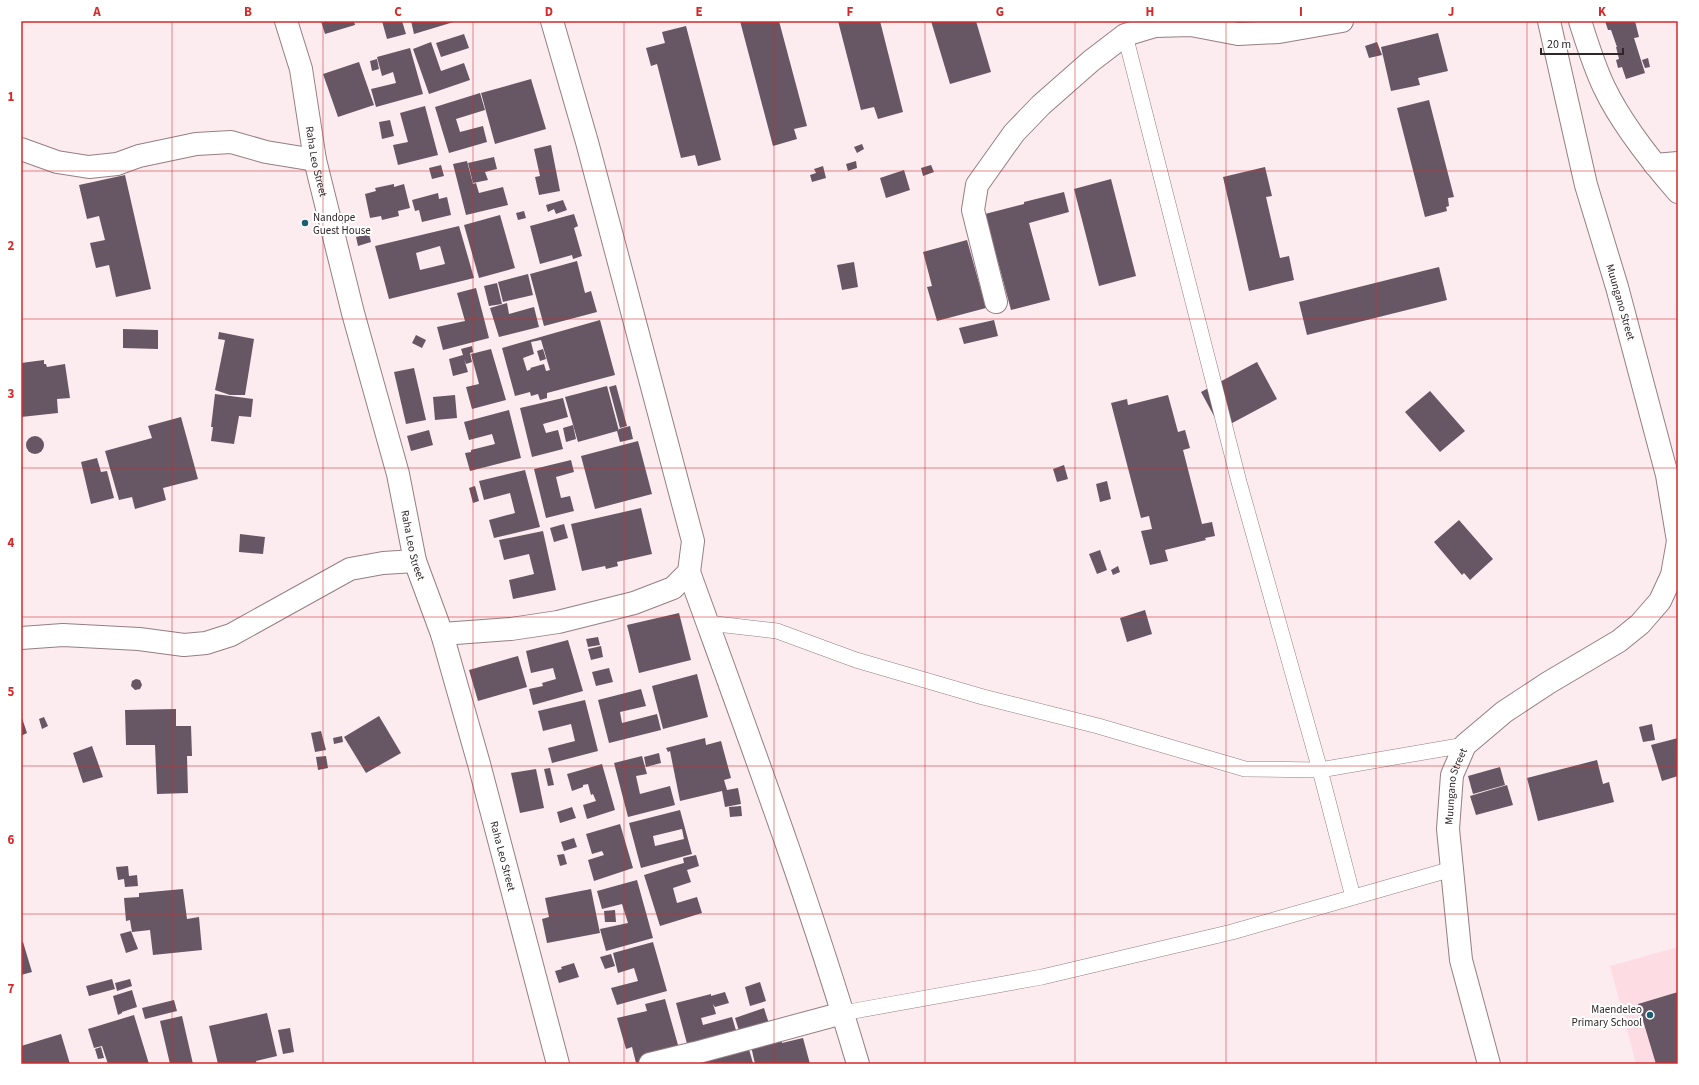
<svg xmlns="http://www.w3.org/2000/svg" width="1699" height="1085" font-family="'Source Sans 3',sans-serif">
	<style>
		.built { fill: #fedce4 }
		.building { fill: #675663; fill-rule: evenodd }
		.lines { fill: none; stroke-linecap: round; stroke-linejoin: round }
		.service-casing { stroke: #957e84; stroke-width: 16 }
		.minor-casing { stroke: #957e84; stroke-width: 24 }
		.service { stroke: #fff; stroke-width: 15 }
		.minor { stroke: #fff; stroke-width: 22 }
		.grid { fill: none; stroke: #d62828; stroke-width: 1; stroke-opacity: 0.55 }
		.poi-dot { fill: #1c5f72; stroke: #fff; stroke-width: 1.5 }
		.labels { text-anchor: middle; stroke-width: 4; stroke-linejoin: round; paint-order: stroke }
		.street-label { font-size: 11px; fill: #302628; stroke: #fff }
		.poi-label { font-size: 11px; fill: #302628; stroke: #fff; text-anchor: start }
		.neatline { fill: none; stroke: #d62828; stroke-width: 1.5 }
		.grid-label { font-size: 13px; text-anchor: middle; font-weight: bold; fill: #d62828 }
	</style>
	<rect width="100%" height="100%" fill="#fcecf0"/>
	<path class="built" d="M1678,947V1064H1636L1610,966Z"/>
	<g class="building">
		<path d="M321,21H354L355,25L325,34Z"/>
		<path d="M382,21H402L406,34L387,39Z"/>
		<path d="M411,21H457L414,34Z"/>
		<path d="M740,21H779L807,126L794,129L797,139L773,146Z"/>
		<path d="M838,21H880L903,112L878,119L874,107L861,110Z"/>
		<path d="M931,21H976L991,72L950,84Z"/>
		<path d="M1605,21H1635L1639,37L1634,38L1645,73L1626,79L1622,67L1618,68L1616,60L1619,59L1616,47H1617L1611,30H1608Z"/>
		<path d="M686,26L721,160L698,166L695,155L681,158L657,64L651,66L646,48L665,43L662,32Z"/>
		<path d="M1438,33L1448,71L1418,78L1420,85L1391,91L1381,47Z"/>
		<path d="M464,34L469,48L441,57L436,43Z"/>
		<path d="M431,42L441,71L464,63L470,80L429,94L413,49Z"/>
		<path d="M1377,42L1382,55L1369,58L1365,46Z"/>
		<path d="M410,48L423,94L376,107L371,89L396,83L393,72L382,76L377,57Z"/>
		<path d="M1648,58L1650,67L1645,68L1642,60Z"/>
		<path d="M377,59L379,69L372,71L370,61Z"/>
		<path d="M359,62L374,105L338,117L323,74Z"/>
		<path d="M531,79L546,129L495,144L481,93Z"/>
		<path d="M480,93L485,110L456,119L460,132L483,126L487,142L449,153L435,107Z"/>
		<path d="M1429,100L1454,197L1448,198L1449,206L1446,207L1447,211L1425,217L1397,108Z"/>
		<path d="M425,106L438,155L398,165L393,145L408,142L400,113Z"/>
		<path d="M390,120L394,136L382,139L379,122Z"/>
		<path d="M862,144L864,149L857,153L854,147Z"/>
		<path d="M551,145L560,191L539,195L535,177L540,176L534,149Z"/>
		<path d="M494,157L497,169L485,172L488,180L473,183L468,163Z"/>
		<path d="M467,161L473,184L476,183L479,193L503,187L508,205L466,215L453,164Z"/>
		<path d="M856,161L857,168L848,171L846,164Z"/>
		<path d="M441,165L444,176L432,179L429,168Z"/>
		<path d="M931,165L934,172L923,176L921,168Z"/>
		<path d="M823,166L826,178L812,182L810,175L816,173L814,169Z"/>
		<path d="M1265,167L1272,196L1266,197L1280,258L1289,256L1294,280L1249,291L1223,177Z"/>
		<path d="M904,170L910,190L886,198L880,178Z"/>
		<path d="M125,175L151,289L116,297L109,265L96,268L90,243L105,240L99,216L87,219L79,185Z"/>
		<path d="M1111,179L1136,276L1099,286L1074,189Z"/>
		<path d="M394,184V187L404,184L410,208L398,211L399,216L382,220L381,216L370,218L365,194L376,191L375,188Z"/>
		<path d="M1064,192L1069,212L1029,223L1050,300L1011,310L985,214L1024,204V202Z"/>
		<path d="M438,193L439,199L447,197L451,215L422,222L419,210L415,211L412,200Z"/>
		<path d="M563,200L567,210L556,214L554,209L548,212L546,205Z"/>
		<path d="M524,211L526,218L518,220L516,213Z"/>
		<path d="M574,214L578,226L574,228L582,256L573,259L572,255L540,264L530,226Z"/>
		<path d="M500,215L515,268L479,278L464,225Z"/>
		<path d="M459,226L474,278L389,299L375,246ZM440,246L445,264L420,270L416,253Z"/>
		<path d="M369,234L371,242L358,246L356,237Z"/>
		<path d="M967,240L986,308L937,321L927,287L932,286L923,252Z"/>
		<path d="M577,261L585,293L591,291L597,312L544,326L530,274Z"/>
		<path d="M854,262L858,287L842,290L837,265Z"/>
		<path d="M1439,267L1447,300L1307,335L1299,302Z"/>
		<path d="M528,274L533,295L503,302L498,282Z"/>
		<path d="M497,283L502,304L489,306L484,286Z"/>
		<path d="M476,288L489,338L443,350L437,327L465,321L457,293Z"/>
		<path d="M507,303L509,314L534,307L539,327L499,337L490,308Z"/>
		<path d="M600,320L615,375L547,393V398L540,400L538,394L531,396L530,392L515,396L502,348ZM541,340L550,370L546,371L544,364L530,368L531,369L527,371L523,358L534,354L531,342Z"/>
		<path d="M994,320L998,336L964,344L959,328Z"/>
		<path d="M123,329L158,330V349L123,348Z"/>
		<path d="M219,332L254,339L245,395H230L215,390L225,340L218,339Z"/>
		<path d="M416,335L426,340L422,348L412,343Z"/>
		<path d="M472,346L473,352L470,353L472,362L466,364L464,359L468,372L453,376L449,359L463,355L461,349Z"/>
		<path d="M491,349L506,400L472,409L466,387L479,384L471,354Z"/>
		<path d="M543,349L546,359L540,361L537,351Z"/>
		<path d="M44,360V364H46L47,367L65,364L70,398L57,399L58,413L21,417V363Z"/>
		<path d="M1257,362L1277,399L1221,429L1201,392Z"/>
		<path d="M414,368L426,420L406,424L394,372Z"/>
		<path d="M616,385L627,426L620,428L609,387Z"/>
		<path d="M607,386L619,431V429L630,426L633,439L620,442L617,431L578,442L565,397Z"/>
		<path d="M1430,391L1465,431L1440,452L1405,412Z"/>
		<path d="M215,394L253,399L251,417L239,416L234,444L211,441L213,427H211Z"/>
		<path d="M455,395L457,418L435,420L433,397Z"/>
		<path d="M1168,395L1178,432L1185,430L1190,448L1183,450L1202,524L1212,522L1215,536L1205,538L1206,540L1165,550L1168,561L1150,565L1141,531L1152,529L1149,516L1141,518L1111,403L1127,399L1128,405Z"/>
		<path d="M563,398L568,417L543,424L546,433L558,430L563,449L532,457L520,408Z"/>
		<path d="M509,410L521,458L470,471L465,453L471,452V450L495,444L492,434L469,440L464,422Z"/>
		<path d="M181,417L198,479L163,488L166,500L135,509L132,497L119,500L105,451L152,438L148,426Z"/>
		<path d="M573,425L576,439L566,442L563,428Z"/>
		<path d="M429,430L433,445L411,451L407,436Z"/>
		<circle cx="35" cy="445" r="9"/>
		<path d="M638,441L652,494L595,509L581,456Z"/>
		<path d="M97,458L101,472L107,471L114,498L91,504L81,462Z"/>
		<path d="M571,460L574,472L556,477L561,498L570,496L574,511L546,518L534,469Z"/>
		<path d="M1064,465L1068,479L1057,482L1053,469Z"/>
		<path d="M525,470L540,527L494,538L489,520L515,513L510,493L484,500L479,481Z"/>
		<path d="M1107,481L1111,499L1100,502L1096,484Z"/>
		<path d="M475,486L479,501L473,503L469,488Z"/>
		<path d="M641,508L652,554L617,562L618,566L606,569L605,566L582,571L571,524Z"/>
		<path d="M1459,520L1493,559L1470,580L1464,573L1462,575L1434,542Z"/>
		<path d="M564,524L568,538L554,542L550,528Z"/>
		<path d="M543,531L556,590L513,599L509,580L534,574L529,554L504,560L499,540Z"/>
		<path d="M240,534L265,537L263,554L239,552Z"/>
		<path d="M1100,550L1107,570L1097,574L1089,554Z"/>
		<path d="M1118,566L1120,572L1113,575L1111,570Z"/>
		<path d="M1145,610L1152,634L1127,642L1120,618Z"/>
		<path d="M679,613L691,660L639,673L627,625Z"/>
		<path d="M598,637L600,645L588,647L586,639Z"/>
		<path d="M568,640L583,691L533,705L529,689L543,686L542,683L556,679L553,668L531,673L526,651Z"/>
		<path d="M601,646L603,657L591,660L588,649Z"/>
		<path d="M518,656L527,687L478,701L469,670Z"/>
		<path d="M609,668L613,682L596,686L592,672Z"/>
		<path d="M697,674L708,717L663,729L652,686Z"/>
		<path d="M136,679L140,680L142,685L140,689L135,690L131,686L132,681Z"/>
		<path d="M641,689L646,706L620,712L622,723L657,714L661,730L609,743L598,700Z"/>
		<path d="M585,700L598,751L552,763L548,748L575,741L571,724L543,731L538,711Z"/>
		<path d="M176,709V726H191L192,756H187L188,793L157,794L155,745H126L125,710Z"/>
		<path d="M21,715L27,733L21,736Z"/>
		<path d="M379,716L401,753L366,773L344,737Z"/>
		<path d="M44,717L48,726L42,729L39,719Z"/>
		<path d="M1652,724L1655,740L1643,742L1639,727Z"/>
		<path d="M321,731L326,750L315,752L311,733Z"/>
		<path d="M342,736L343,742L334,744L333,738Z"/>
		<path d="M705,738L706,745L721,741L731,778L724,780L727,790L738,788L741,804L725,807L722,791L680,801L670,751L668,752L666,748Z"/>
		<path d="M1678,738V776L1662,781L1651,745Z"/>
		<path d="M92,746L103,777L83,783L73,753Z"/>
		<path d="M659,753L661,763L646,767L644,757Z"/>
		<path d="M326,756L328,768L318,770L316,757Z"/>
		<path d="M642,756L647,774L636,776L640,794L670,786L675,805L628,817L614,763Z"/>
		<path d="M1597,760L1603,784L1609,782L1614,802L1538,821L1527,778Z"/>
		<path d="M602,764L615,810L587,819L583,805L596,801L593,794L591,795L588,784L583,785V787L572,791L567,774Z"/>
		<path d="M1500,767L1505,785L1473,794L1468,776Z"/>
		<path d="M550,768L554,785L548,786L544,769Z"/>
		<path d="M536,769L544,808L520,813L511,773Z"/>
		<path d="M1507,785L1513,805L1476,815L1470,796Z"/>
		<path d="M741,806L742,816L730,817L729,807Z"/>
		<path d="M572,807L576,818L560,823L557,812Z"/>
		<path d="M680,810L692,854L641,868L629,823ZM682,829L684,839L655,846L653,836Z"/>
		<path d="M620,824L633,868L594,881L588,860L604,855L602,851L592,854L586,834Z"/>
		<path d="M574,838L577,847L564,851L561,842Z"/>
		<path d="M564,854L567,864L560,866L557,855Z"/>
		<path d="M696,855L699,866L687,870L691,882L673,888L677,903L697,897L702,913L660,926L644,875L673,866L674,871L673,866L684,863L683,858Z"/>
		<path d="M128,866L129,876L137,875L138,886L125,887L124,879L118,880L116,867Z"/>
		<path d="M637,880L653,938L606,951L600,929L628,923L622,904L602,909L597,891Z"/>
		<path d="M183,889L187,919L199,917L202,950L153,955L150,930L132,932L130,920L126,921L124,898L139,897V893Z"/>
		<path d="M591,889L600,933L547,943L542,919L549,917L545,898Z"/>
		<path d="M615,910L616,922H605L604,911Z"/>
		<path d="M131,931L138,949L126,953L120,934Z"/>
		<path d="M21,942H23L32,972L21,975Z"/>
		<path d="M653,942L667,991L617,1005L611,988L638,981L634,968L618,973L613,953Z"/>
		<path d="M611,954L615,966L605,969L600,957Z"/>
		<path d="M574,963L579,977L559,983L555,971L562,969L561,967Z"/>
		<path d="M112,979L115,989L89,996L86,986Z"/>
		<path d="M130,979L132,986L117,991L115,983Z"/>
		<path d="M760,982L766,1001L750,1006L745,987Z"/>
		<path d="M132,990L137,1007L122,1012V1013L118,1015L113,996Z"/>
		<path d="M725,992L729,1003L715,1007L713,1004L716,1014L701,1018L703,1025L732,1017L738,1037L689,1051L676,1003L711,994V996Z"/>
		<path d="M1678,992V1064H1656L1638,1004Z"/>
		<path d="M665,999L680,1052L636,1063L632,1047L626,1049L617,1018L647,1011L645,1004Z"/>
		<path d="M174,1000L177,1011L145,1019L142,1008Z"/>
		<path d="M764,1008L770,1027L741,1037L735,1018Z"/>
		<path d="M267,1013L277,1056L256,1061L257,1064H218L209,1026Z"/>
		<path d="M134,1015L149,1064H108L102,1046L94,1048L88,1029Z"/>
		<path d="M182,1016L193,1064H170L160,1021Z"/>
		<path d="M290,1028L294,1052L283,1054L278,1030Z"/>
		<path d="M61,1034L70,1064H21V1046Z"/>
		<path d="M781,1038L782,1043L803,1038L810,1064H755L751,1046Z"/>
		<path d="M748,1046L753,1063L748,1064H698L697,1060Z"/>
		<path d="M101,1047L104,1058L98,1059L95,1049Z"/>
	</g>
	<g class="lines">
		<g class="service-casing">
			<g id="service">
				<path d="M1125,35L1239,482L1320,770L1353,897"/>
				<path d="M708,623L777,631L856,660L983,697L1098,726L1245,769L1320,770L1465,745"/>
				<path d="M843,1013L1042,977L1232,932L1452,869"/>
			</g>
		</g>
		<g class="minor-casing">
			<g id="minor">
				<path id="s1" d="M286,21L301,69L315,160L353,313L398,474L415,561L442,634L479,764L558,1064"/>
				<path d="M1580,21C1587,43 1594,66 1604,87C1621,123 1652,162 1678,192"/>
				<path d="M21,149L57,162L89,167L117,164L139,156L196,144L231,142L266,152L315,160"/>
				<path d="M1655,165L1678,163"/>
				<path d="M996,302L973,210L977,185L1014,133L1041,105L1091,61L1125,35L1155,26L1191,25L1238,34L1279,32L1342,21"/>
				<path d="M689,572C748,735 809,898 858,1064"/>
				<path d="M442,634L511,629L558,622L634,603L673,588L689,572L693,541L587,142L552,21"/>
				<path d="M21,638L63,635L139,639L184,645L206,643L231,635L350,569L383,563L415,561"/>
				<path d="M650,1064L695,1053L843,1013"/>
				<path id="s2" d="M1489,1064L1461,960L1448,829L1452,775L1465,745L1504,712L1548,683L1619,641L1640,624L1660,601L1672,575L1678,541L1667,475L1617,287L1586,185L1549,21"/>
			</g>
		</g>
		<use href="#service" class="service"/>
		<use href="#minor" class="minor"/>
	</g>
	<path class="grid" d="M172,21V1064M323,21V1064M473,21V1064M624,21V1064M774,21V1064M925,21V1064M1075,21V1064M1226,21V1064M1376,21V1064M1527,21V1064M21,171H1678M21,319H1678M21,468H1678M21,617H1678M21,766H1678M21,914H1678"/>
	<g class="poi-dot">
		<circle cx="305" cy="223" r="4"/>
		<circle cx="1650" cy="1015" r="4"/>
	</g>
	<g class="labels">
		<g class="street-label">
			<text dy="4" stroke="none"><textPath href="#s1" startOffset="144">Raha Leo Street</textPath></text>
			<text transform="translate(1621 302) rotate(74)" y="4">Muungano Street</text>
			<text dy="4" stroke="none"><textPath href="#s1" startOffset="540">Raha Leo Street</textPath></text>
			<text dy="4" stroke="none"><textPath href="#s2" startOffset="283">Muungano Street</textPath></text>
			<text dy="4" stroke="none"><textPath href="#s1" startOffset="864">Raha Leo Street</textPath></text>
		</g>
		<g class="poi-label">
			<text x="313" y="221">Nandope<tspan x="313" dy="13">Guest House</tspan></text>
			<text x="1642" y="1013" text-anchor="end">Maendeleo<tspan x="1642" dy="13">Primary School</tspan></text>
		</g>
	</g>
	<rect width="1699" height="1085" fill="none" stroke="#ffffff" stroke-width="44"/>
	<path d="M1541 48v6h82v-6" fill="none" stroke="#302628" stroke-width="2"/>
	<text x="1547" y="48" font-size="12" fill="#302628" stroke="#ffffff" stroke-width="3" paint-order="stroke">20 m</text>
	<rect x="22" y="22" width="1655" height="1041" class="neatline"/>
	<g class="grid-label">
		<text x="97" y="16">A</text>
		<text x="248" y="16">B</text>
		<text x="398" y="16">C</text>
		<text x="549" y="16">D</text>
		<text x="699" y="16">E</text>
		<text x="850" y="16">F</text>
		<text x="1000" y="16">G</text>
		<text x="1150" y="16">H</text>
		<text x="1301" y="16">I</text>
		<text x="1451" y="16">J</text>
		<text x="1602" y="16">K</text>
		<text x="11" y="101">1</text>
		<text x="11" y="250">2</text>
		<text x="11" y="398">3</text>
		<text x="11" y="547">4</text>
		<text x="11" y="696">5</text>
		<text x="11" y="844">6</text>
		<text x="11" y="993">7</text>
	</g>
</svg>
